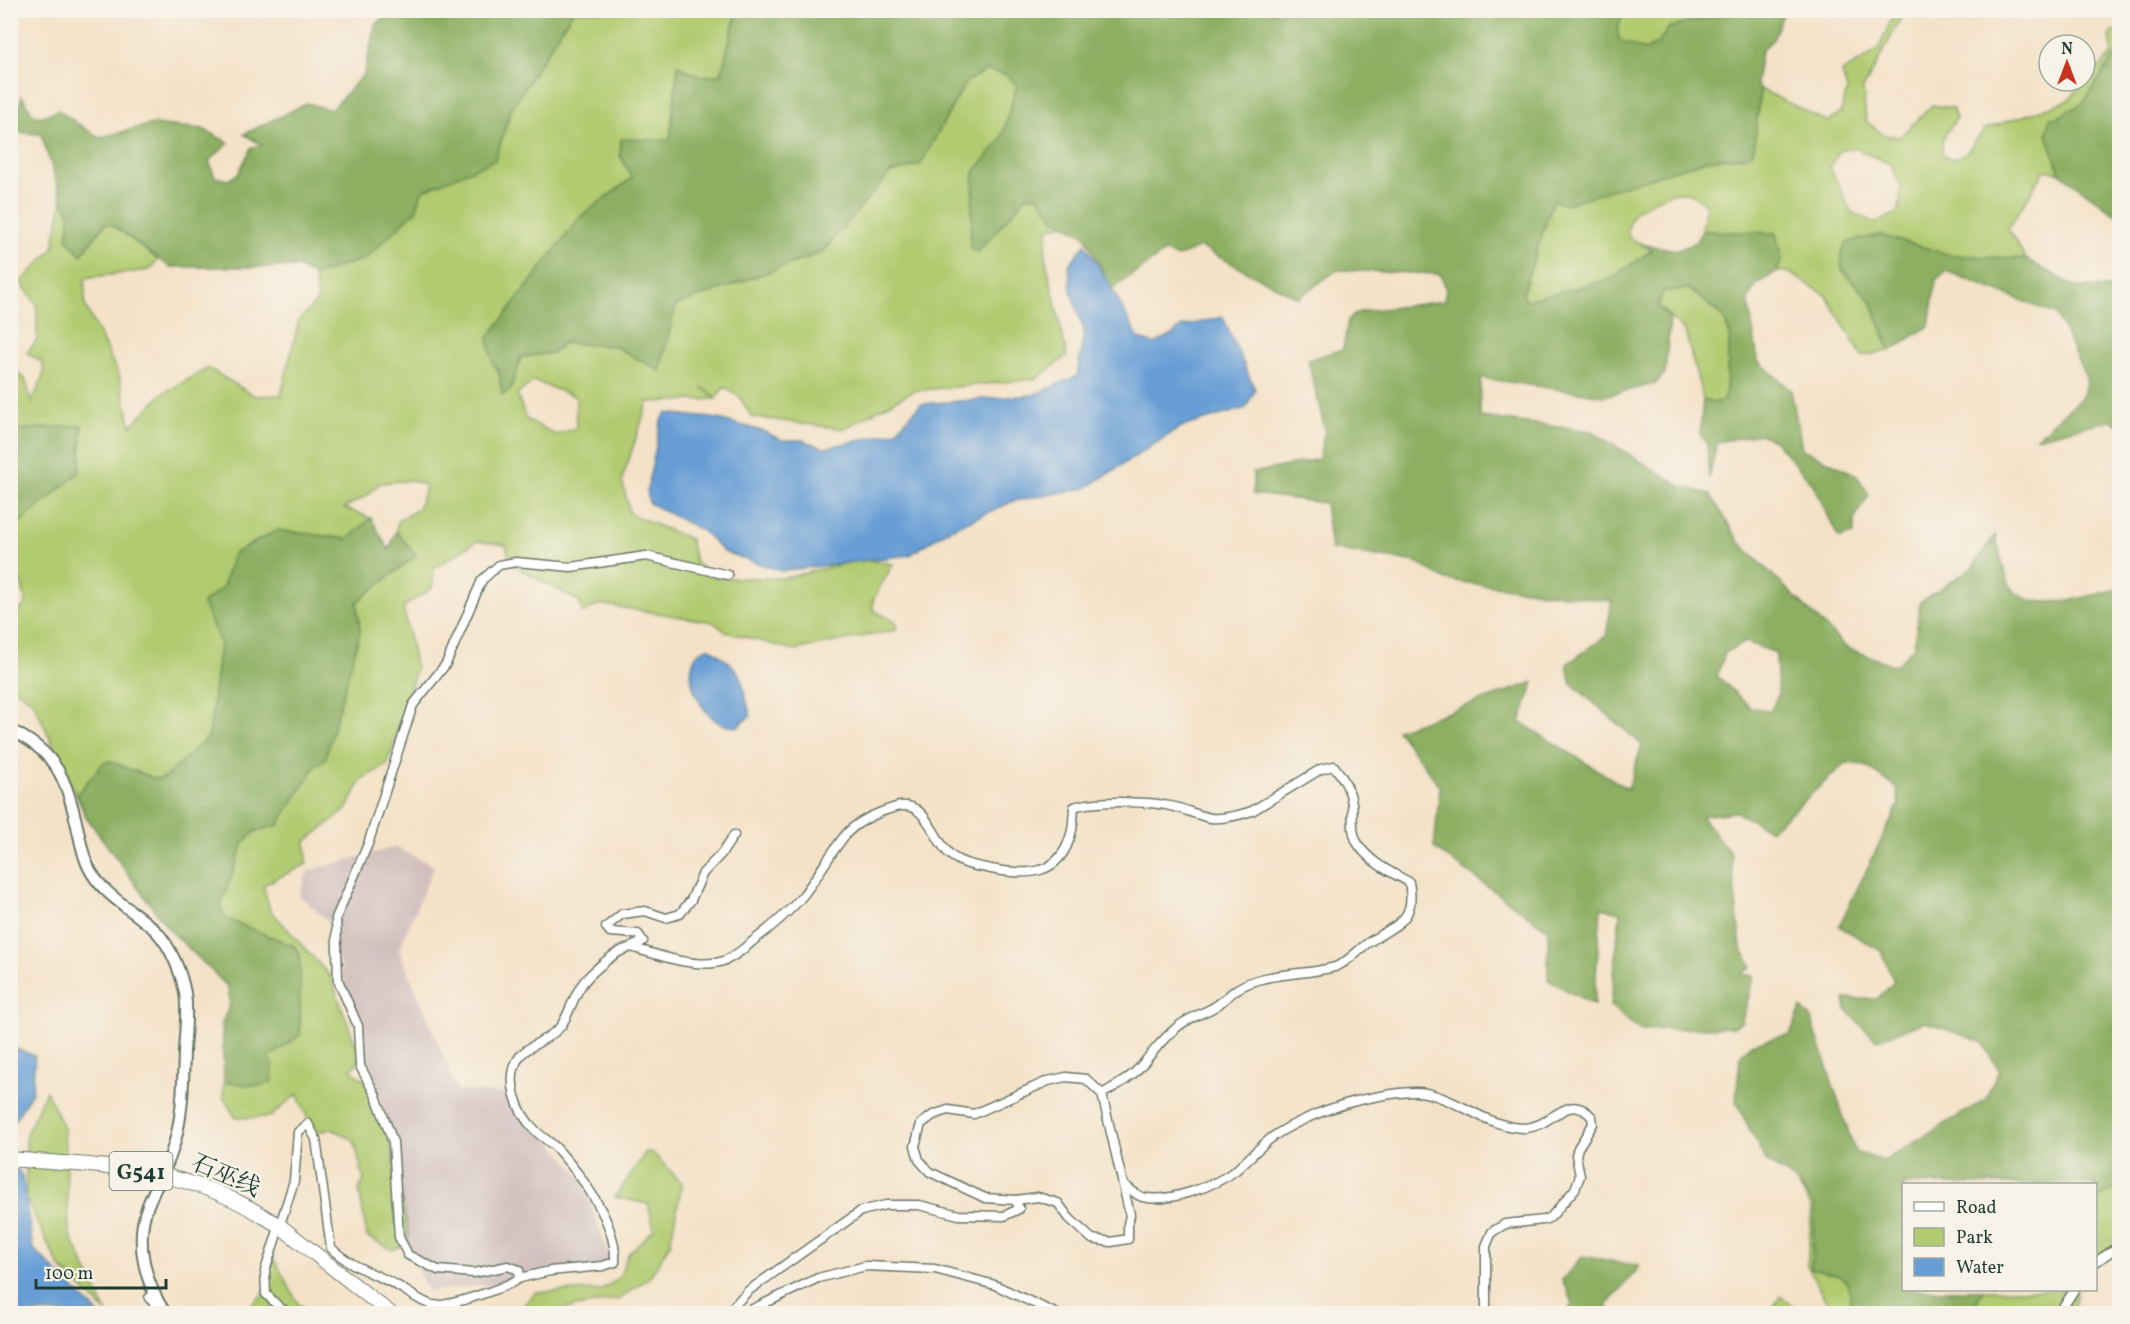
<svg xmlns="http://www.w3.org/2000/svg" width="2130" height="1324" font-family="Vollkorn,'Noto Serif SC',serif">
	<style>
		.industrial { fill: #d1bfbe }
		.green { fill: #b1cb70; stroke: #688452; stroke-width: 1.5; fill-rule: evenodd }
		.forest { fill: #8caf62; stroke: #56764b; stroke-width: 1.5; fill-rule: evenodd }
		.water { fill: #679ed5; stroke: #436e84; stroke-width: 1.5 }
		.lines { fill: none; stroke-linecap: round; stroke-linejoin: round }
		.minor-casing { stroke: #6a7768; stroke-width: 11 }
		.tertiary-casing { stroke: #6a7768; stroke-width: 14 }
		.trunk-casing { stroke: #6a7768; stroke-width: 16 }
		.minor { stroke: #fff; stroke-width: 8 }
		.tertiary { stroke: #fff; stroke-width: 10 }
		.trunk { stroke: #fff; stroke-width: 14 }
		.trunk-bridge-casing { stroke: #6a7768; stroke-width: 16; stroke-linecap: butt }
		.trunk-bridge { stroke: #fff; stroke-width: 14 }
		.labels { text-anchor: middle; stroke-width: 5; stroke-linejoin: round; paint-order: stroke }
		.shield { fill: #f7f3e8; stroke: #60746a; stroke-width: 1.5 }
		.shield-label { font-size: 22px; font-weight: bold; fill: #1f3d34 }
		.street-label { font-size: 24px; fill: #1f3d34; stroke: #f7f3e8 }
	</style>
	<rect width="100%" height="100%" fill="#f7f3e8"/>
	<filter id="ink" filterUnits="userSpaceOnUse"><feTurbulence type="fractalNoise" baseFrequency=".0167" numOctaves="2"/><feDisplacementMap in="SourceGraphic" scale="12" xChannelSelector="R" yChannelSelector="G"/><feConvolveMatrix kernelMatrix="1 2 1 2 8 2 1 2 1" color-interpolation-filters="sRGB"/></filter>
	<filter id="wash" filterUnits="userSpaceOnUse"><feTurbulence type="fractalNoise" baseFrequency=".008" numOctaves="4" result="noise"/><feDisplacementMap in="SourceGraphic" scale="24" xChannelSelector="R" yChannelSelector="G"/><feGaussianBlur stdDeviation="1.35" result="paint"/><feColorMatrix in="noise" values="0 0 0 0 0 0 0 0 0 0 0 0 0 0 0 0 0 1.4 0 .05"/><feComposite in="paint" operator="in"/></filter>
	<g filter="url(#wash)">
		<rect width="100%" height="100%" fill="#f4e2c8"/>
		<path class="industrial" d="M396,847L434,866L399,949L458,1091L510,1093L581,1177L614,1269L428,1292L400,1231L392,1135L354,1019L328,922L299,895L308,871Z"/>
		<g class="green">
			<path d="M737,10L721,75L699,76L678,66L670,140L620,155L632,178L580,217L493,363L510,391L521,357L552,353L564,343L614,346L660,370L676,305L821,253L890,173L920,165L966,82L986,70L1007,75L1017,85L1001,140L974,172L978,252L1027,196H1038L1055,219L1063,224L1048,229L1045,256L1067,356L1036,379L913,391L843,429L752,417L739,396L724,387L717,397L702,387L716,399L648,402L622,480L630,514L690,539L695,562L716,578H785L863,559L893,564L873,600V610L897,623L896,630L794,650L726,632L713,622L599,604L583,613L579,601L511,564L506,545L477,541L434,568L432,588L403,607L416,669L387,765L362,779L346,810L306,841L307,864L263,885L270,910L330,976L361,1059L351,1070L365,1081L387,1128L409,1235L406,1245L393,1250L367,1237L359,1189L364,1181L354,1140L332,1129L314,1133L297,1094L270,1117L236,1118L223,1097L224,1082L259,1086L269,1058L294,946L224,918L221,904L244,842L256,831L278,825L316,765L360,632L357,602L416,556L396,531L398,521L418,509L426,486L412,480L380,483L368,495L344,508L371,518L348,539L277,530L233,554L223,587L203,603L220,643L210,736L164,778L156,779L109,761L77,794L86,817L33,701L11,686V618L26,604L21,581L11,579V530L80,472L82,426L20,430L11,426L10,318L14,380L16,372L25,379L32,403L44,373L42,362L27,353L37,340V305L21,282L53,249L62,199L70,214L67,239L81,255L105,224H111L158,260L149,270L85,278V305L119,375L131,426L162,394L208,368L255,396L281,395L299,320L318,300L314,276L366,258L415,211L421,191L495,160L511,109L573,11ZM534,381L576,397V428L556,435L526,419L517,394Z"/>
			<path d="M1624,11H1732L1669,28L1658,43L1645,50L1620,42L1617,31Z"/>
			<path d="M1895,11H1905L1863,89L1866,121L1884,135L1900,137L1932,105L1952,108L1956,119L1943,138L1942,154L1951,159L1965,154L1985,129L2067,101L2112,54L2110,34L2119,30V53L2112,59L2084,102L2057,118L2047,134L2060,173L2045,170L2008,229L2026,259L1951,255L1880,235L1842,270L1871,301L1890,351L1862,356L1826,295L1788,272H1776L1782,262L1776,234L1702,231L1706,205C1679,179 1663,197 1634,212L1627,231L1631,239L1653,249L1609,280L1525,301L1523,292L1553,201L1707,160L1749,156L1754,149L1760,89L1828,122L1841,112L1847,90L1842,72L1878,50ZM1841,149H1857L1890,164L1901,186L1899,212L1876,223L1851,212L1830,167Z"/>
			<path d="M1689,289L1723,317L1730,334L1725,400L1712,403L1703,399L1685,331L1658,306L1663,291Z"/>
			<path d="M46,1091L64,1128L69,1233L107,1313L59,1266L26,1199V1135Z"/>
			<path d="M646,1152H652L682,1183L670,1244L650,1277L619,1299L541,1313H479L482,1311L523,1306L536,1292L601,1290L619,1278L628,1254L654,1229L648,1204L615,1197Z"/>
			<path d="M1795,1180L1815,1205L1811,1269C1849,1278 1849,1273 1851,1313H1829L1828,1305L1807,1265L1812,1208Z"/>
			<path d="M2119,1184V1261L2117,1257L2103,1252L2096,1260V1199L2115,1189Z"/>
			<path d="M269,1250L299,1305L324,1313L242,1314L267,1290Z"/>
			<path d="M1983,1290H2077L2073,1313L1970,1314Z"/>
			<path d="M1780,1296L1795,1307L1798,1313H1770Z"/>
		</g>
		<g class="forest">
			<path d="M413,11H573L511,109L495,160L422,191L416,211L366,258L314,276L298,267H170L111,224H105L81,255L67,239L70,214L62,199L41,134L11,132L22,96L32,113L40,117L58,110L99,138L153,124L203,129L229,143L209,161L215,177L228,180L238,174L251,148L262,145L244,134L307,103L331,110L364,74L375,26L383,18L410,13Z"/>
			<path d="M1624,11L1617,31L1620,41L1645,50L1658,43L1669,28L1732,11H1784L1774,38L1761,51L1756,84L1760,89L1754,149L1749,156L1707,160L1567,204L1553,201L1523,292L1525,300L1609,280L1652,250L1640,244L1678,250L1695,243L1702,231L1776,233L1782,262L1776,272L1756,285L1748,299L1758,361L1791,390L1802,449L1857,475L1869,495L1854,519V534L1839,538L1812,483L1774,440L1760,434L1717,442L1709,478L1707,444L1700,434L1703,399L1712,403L1725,400L1730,334L1723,316L1689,289L1663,291L1658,306L1670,318L1665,373L1655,384L1604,396L1481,378L1480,417L1591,431L1682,487L1710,494L1739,542L1847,648L1896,666L1914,647L1920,602L1972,568L1995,535C1998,547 2006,581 2012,589C2034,615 2091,595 2119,589V1184L2115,1189L2096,1199V1184H1904V1290H1983L1970,1313H1851C1849,1273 1849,1278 1811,1269L1815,1205L1795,1180L1766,1161L1736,1102L1740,1056L1751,1044L1790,1034L1801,1008L1811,1018L1855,1152L1884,1161L1985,1100L1999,1070L1982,1042L1925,1022L1876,1040L1846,1010L1844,999H1877L1894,982L1881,951L1839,926L1899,804L1897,788L1864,765L1846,763L1771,830L1736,812L1701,816L1731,854L1741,948L1752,967L1742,974L1754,976L1742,1021L1734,1027L1639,1030L1611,1006L1620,912L1601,908L1594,1005L1548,980V930L1434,848L1440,786L1397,730L1534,682L1520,722L1628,789L1642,745L1571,683L1567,664L1606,636L1612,601L1446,580L1416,562L1331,549L1325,503L1253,494V473L1319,459L1325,430L1308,360L1343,349L1348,320L1359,312L1444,301L1446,288L1440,274L1337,270L1298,298L1200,247L1178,257L1165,252L1112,289L1084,235L1055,219L1038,196H1027L978,252L970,249L974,172L1001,140L1017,85L1007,75L986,70L966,82L920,165L890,173L821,253L676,305L660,371L614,346L564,343L552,353L521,357L510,391L502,395L499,371L493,363L488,338L580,217L632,178L620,155L621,139L670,140L678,66L699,76L721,75L737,11ZM1746,642L1776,653L1778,696L1770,712L1750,707L1717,676L1725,653Z"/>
			<path d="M2119,53V217L2060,173L2047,134L2050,118H2057L2084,102L2112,59Z"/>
			<path d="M1880,235L1951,255L2026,259L2076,287L2119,288V426L2111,420L2036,438L2082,397L2087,380L2056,314L1946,271L1936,280L1929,326L1890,351L1871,301L1842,270L1841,253L1847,242Z"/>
			<path d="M82,425L80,472L11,530V426L20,430Z"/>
			<path d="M371,518L389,550L396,531L416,555L357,602L360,632L325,760L316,765L278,825L256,831L244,842L221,904L224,918L294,946L300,953V1035L269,1058L273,1063V1081L259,1086L224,1082L222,1023L230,1004L228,987L167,927L86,817L77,794L103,763L109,761L156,779L164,778L209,736L220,643L203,603L223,587L233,554L277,530L348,539Z"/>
			<path d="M1582,1256L1640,1266L1607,1305L1610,1313H1567L1573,1303L1562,1280Z"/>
		</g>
		<g class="water">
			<path d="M1085,244L1109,283L1139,339L1154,344L1172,335L1181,327L1223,317L1255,390L1246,408L1181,427L1086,488L1014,501L948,530L910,555L781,571L724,552L703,531L649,503L647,490L661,421L666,413L719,419L766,432L781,440H802L825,448L895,432L921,404L1033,395L1077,376L1084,331L1071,291L1069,265Z"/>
			<path d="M709,647C722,657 738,666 742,682C746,694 746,704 751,715L737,727C733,726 727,726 723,725C701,714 685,682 694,659C697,652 703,650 709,647Z"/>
			<path d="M11,1047L35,1056L32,1092L11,1126V1138Z"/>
			<path d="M10,1159L22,1176L33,1248L98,1313H11Z"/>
		</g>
	</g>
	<g filter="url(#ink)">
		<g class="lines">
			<g class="minor-casing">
				<g id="minor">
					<path d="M634,948C658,955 688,966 714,963C729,962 742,950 753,941C770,928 786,915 800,899C818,878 830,852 848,832C860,820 881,811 896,807C928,798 933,843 953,857C964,865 978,866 991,869C1028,876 1060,876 1071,834C1074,825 1073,815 1074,807C1097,800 1151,801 1175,807C1187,810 1199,816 1211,818C1224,819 1240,815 1252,811L1321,769L1334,766C1343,777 1350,788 1352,803C1354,816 1350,831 1358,844C1370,863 1391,872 1409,882C1417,923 1395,924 1368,943C1356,951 1349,962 1335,967C1303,976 1266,971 1237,989C1230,994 1223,1001 1216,1006C1203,1014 1187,1018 1176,1028C1161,1040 1152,1054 1139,1068C1129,1080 1115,1086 1102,1094"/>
					<path d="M1066,1077L1086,1079L1102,1094L1130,1215L1128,1224V1239L1111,1242L1092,1239L1069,1218L1058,1203L1038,1197L1016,1200L985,1198L930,1172L919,1160L915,1146L921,1124L933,1115L948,1110L974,1114L1048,1081Z"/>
					<path d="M1123,1184C1129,1188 1136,1195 1142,1197C1167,1204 1217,1185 1236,1170C1249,1159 1260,1146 1274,1136C1288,1126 1319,1112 1336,1107C1355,1100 1406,1089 1426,1093C1460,1100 1487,1127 1524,1128C1552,1128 1567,1090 1592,1117L1593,1124L1578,1148L1576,1155L1580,1176L1575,1189L1551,1217L1544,1220L1505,1224L1492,1232L1486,1246V1314"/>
					<path d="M2096,1262L2120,1245"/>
					<path d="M520,1278L550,1271L603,1266L615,1262C617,1224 584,1179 559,1151C552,1142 542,1138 535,1130C517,1113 504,1078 520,1056C528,1045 551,1039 561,1026C569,1014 573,998 581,986C587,976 612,954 623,950C631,947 636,946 643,941L638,934L610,932L606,927L622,914L645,911L666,918L680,914L691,900L703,873L722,853L734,835"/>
					<path d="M149,1298L160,1309"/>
					<path d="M290,1314L279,1307L266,1294L265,1271L294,1181L298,1132L308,1124L316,1139L331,1248C350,1266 373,1273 396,1285C407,1291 420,1302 432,1305C448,1308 506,1287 520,1278L519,1270L508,1266L474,1273L438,1270L408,1255L399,1237L393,1142L376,1096L360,1066L358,1026L338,980L336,918L368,844L413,705L446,664L482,580L499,565L516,562L571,567L646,556L728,575"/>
					<path d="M726,1314L748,1291L861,1211L886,1205H919L959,1215L1004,1216L1019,1209L1016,1200"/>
					<path d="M742,1314L818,1278L866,1266L935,1269L995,1285L1057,1314"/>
					<path d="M2059,1314L2074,1290"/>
				</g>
			</g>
			<g class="tertiary-casing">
				<path id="tertiary" d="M10,730C57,752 66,779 77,826C80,839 82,853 88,866C102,896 133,909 156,931C171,947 181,972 185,993C188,1012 185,1032 184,1052C183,1085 183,1119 172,1151C166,1170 155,1187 148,1205C134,1241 145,1284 166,1314"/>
			</g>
			<g class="trunk-casing">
				<path id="trunk" d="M263,1216L280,1226L391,1314"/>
			</g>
			<use href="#minor" class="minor"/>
			<use href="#tertiary" class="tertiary"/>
			<use href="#trunk" class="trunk"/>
			<g class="trunk-bridge-casing">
				<path id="trunk-bridge" d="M10,1159C102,1167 182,1165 263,1216"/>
			</g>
			<use href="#trunk-bridge" class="trunk-bridge"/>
		</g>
	</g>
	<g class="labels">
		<rect class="shield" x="109.5" y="1152" width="63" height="38" rx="4.5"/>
		<g class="shield-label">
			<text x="141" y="1179">G541</text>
		</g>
		<g class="street-label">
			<text transform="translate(226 1175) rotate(23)" y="8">石巫线</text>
		</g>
	</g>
	<rect width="2130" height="1324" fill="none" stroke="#f7f3e8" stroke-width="36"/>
	<rect x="1902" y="1183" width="195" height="108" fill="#f7f3e8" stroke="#a1aaa0" stroke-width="1.5"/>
	<rect x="1914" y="1202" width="30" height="9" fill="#ffffff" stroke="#a1aaa0" stroke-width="1.5"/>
	<text x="1956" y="1213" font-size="18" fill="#1f3d34">Road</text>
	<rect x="1914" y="1228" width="30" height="18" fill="#b1cb70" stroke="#a1aaa0" stroke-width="1.5"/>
	<text x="1956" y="1243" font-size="18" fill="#1f3d34">Park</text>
	<rect x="1914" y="1258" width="30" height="18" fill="#679ed5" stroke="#a1aaa0" stroke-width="1.5"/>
	<text x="1956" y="1273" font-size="18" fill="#1f3d34">Water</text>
	<g transform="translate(2067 63)"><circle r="28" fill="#f7f3e8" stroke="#a1aaa0" stroke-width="1.5"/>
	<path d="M0-4.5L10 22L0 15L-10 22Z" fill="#c8321e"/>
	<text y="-9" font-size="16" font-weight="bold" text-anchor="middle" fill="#1f3d34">N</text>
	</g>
	<path d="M36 1279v9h130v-9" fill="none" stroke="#1f3d34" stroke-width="3"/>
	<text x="45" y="1279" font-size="18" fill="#1f3d34" stroke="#f7f3e8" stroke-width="4.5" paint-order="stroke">100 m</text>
</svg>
